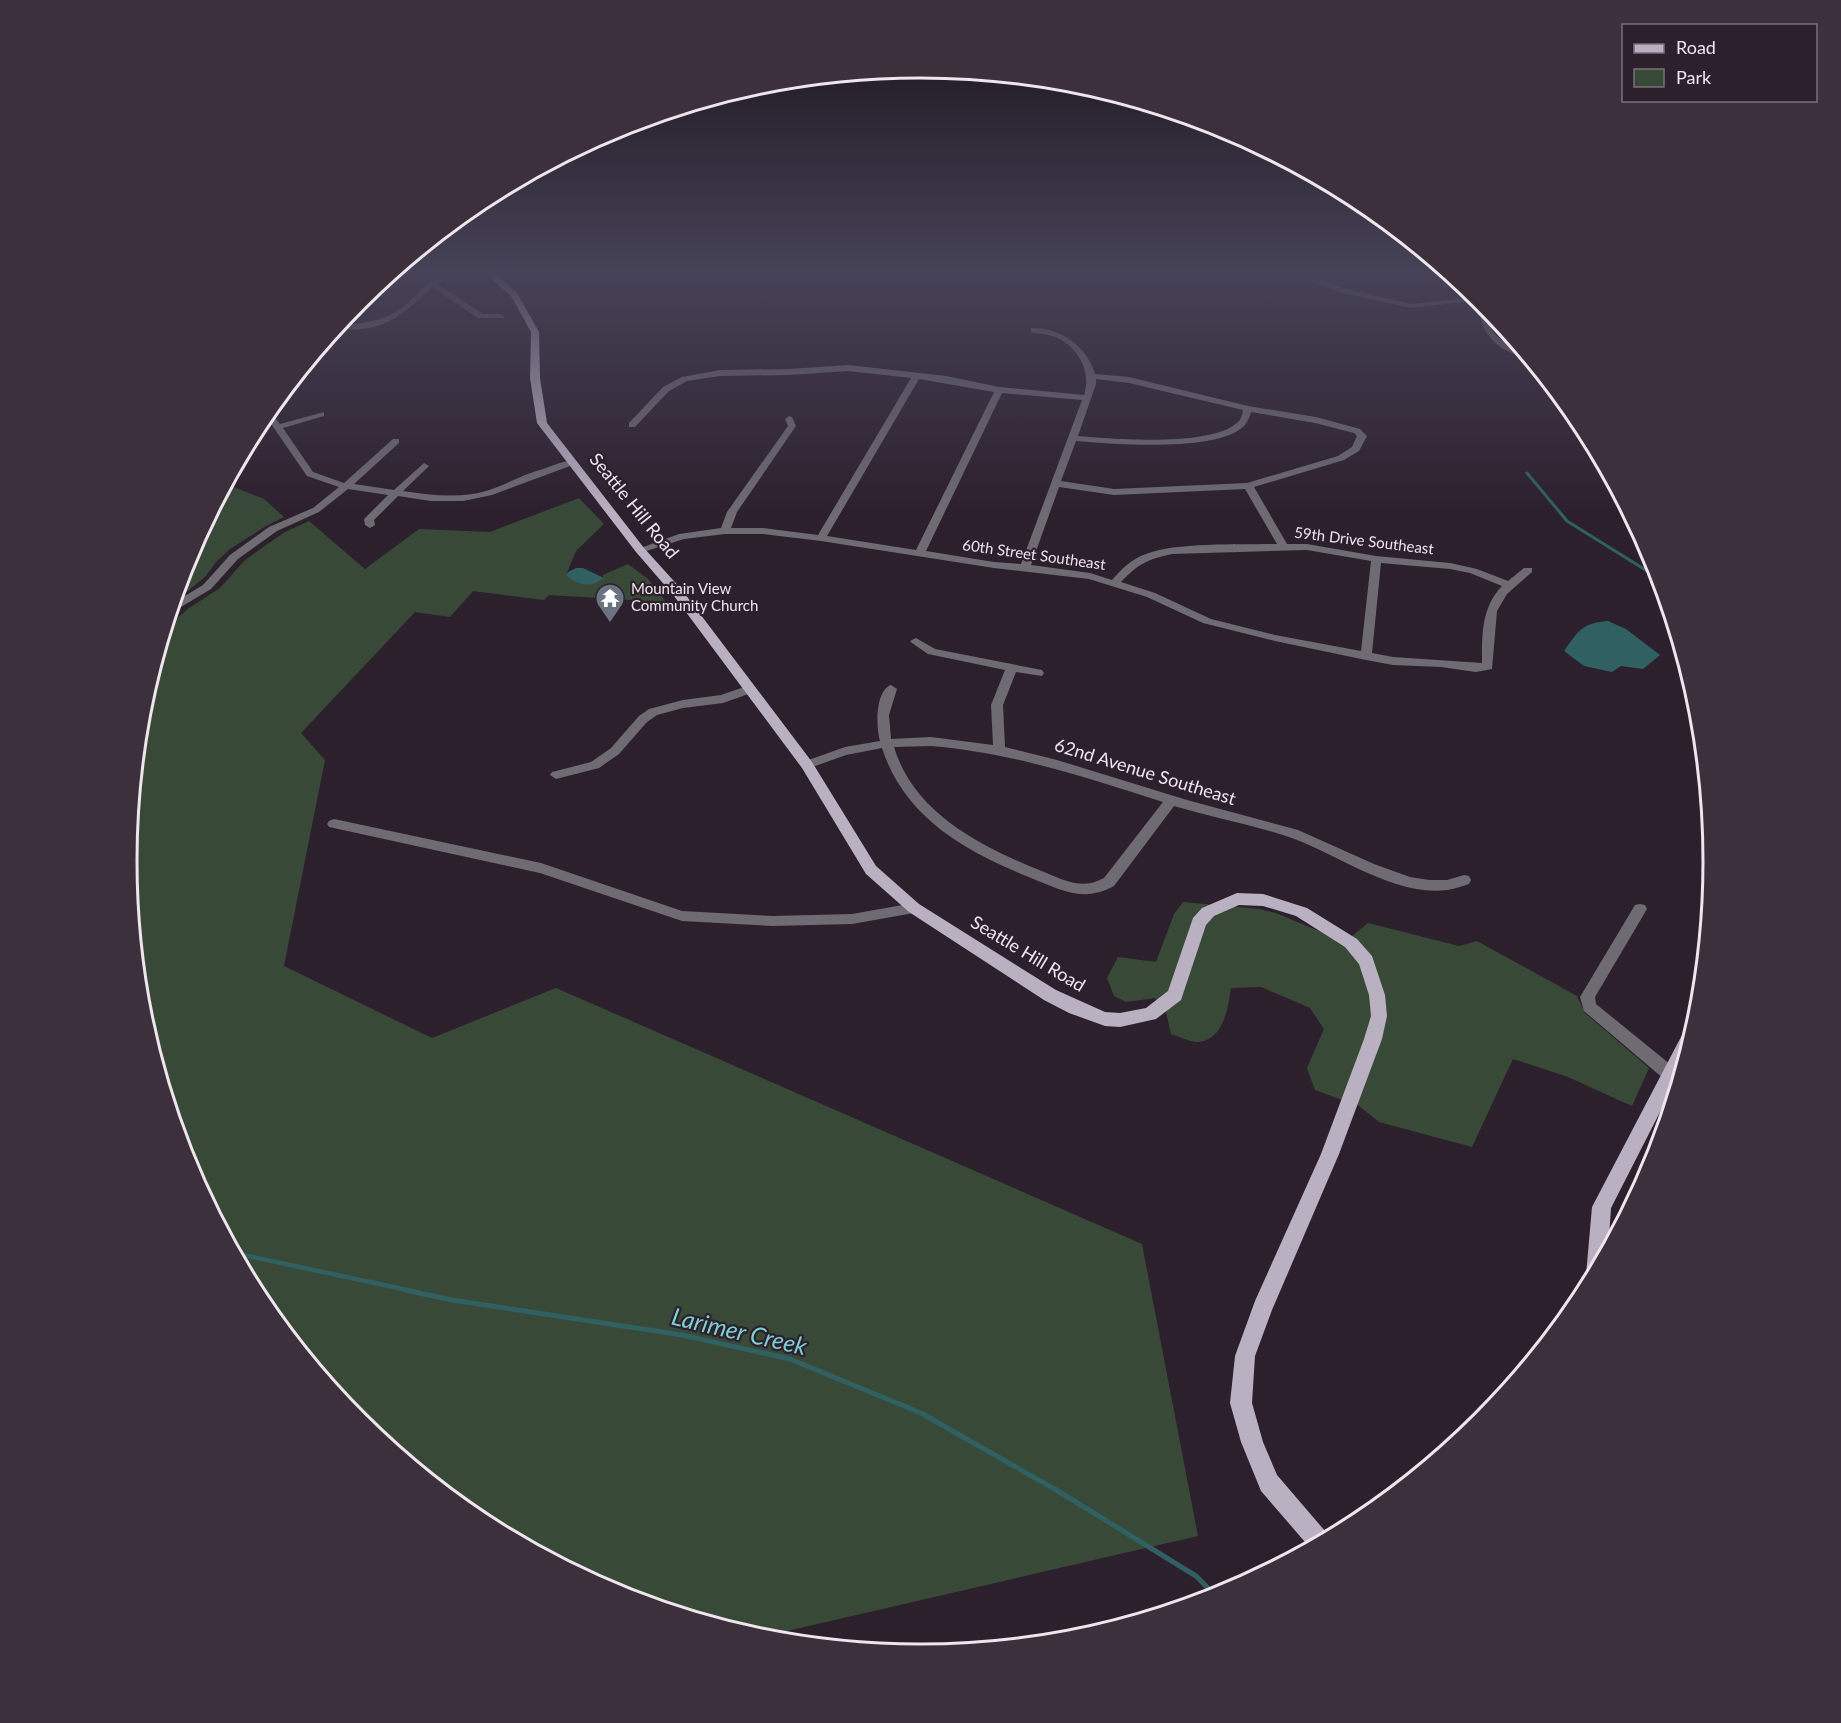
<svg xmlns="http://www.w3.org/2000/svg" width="1841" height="1723" font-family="Lato,sans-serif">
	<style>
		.green { fill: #384938 }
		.water { fill: #306061 }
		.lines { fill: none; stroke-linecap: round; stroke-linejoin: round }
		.stream-far2 { stroke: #306061; stroke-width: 3 }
		.stream-far1 { stroke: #306061; stroke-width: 4.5 }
		.stream { stroke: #306061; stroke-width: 5 }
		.minor { fill: #6f6b73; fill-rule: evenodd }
		.major { fill: #b9b1c2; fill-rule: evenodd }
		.labels { text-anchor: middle; stroke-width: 4.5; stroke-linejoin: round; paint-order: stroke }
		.far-street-label { font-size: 15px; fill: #eee5ed; stroke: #2d202d }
		.far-poi-label { font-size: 15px; fill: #eee5ed; stroke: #2d202d; text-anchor: start }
		.street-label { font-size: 18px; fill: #eee5ed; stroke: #2d202d }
		.near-water-label { font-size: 24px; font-style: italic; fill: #7bd0d1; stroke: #2d202d }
		.rim { fill: none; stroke: #eee5ed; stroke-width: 3 }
	</style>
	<rect width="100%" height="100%" fill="#2d202d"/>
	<g class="green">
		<path d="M226,484L264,499L284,517L266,526L230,549L216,562L205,577L179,598L176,594L187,557Z"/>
		<path d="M579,498L604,524L576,551L566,575L603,578V575L628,564L648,579L666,602L549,595L544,600L473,591L450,617L415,612L301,733L325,760L284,966L432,1038L556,988L1142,1244L1198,1536L757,1638L616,1595L479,1521L359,1423L260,1302L187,1165L142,1016L127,861L142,706L165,629L189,608L220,588L244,561L266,545L285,532L309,521L365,569L419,529L490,532Z"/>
		<path d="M1183,902L1259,909L1276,913L1319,931L1351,937L1368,923L1459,946L1477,941L1577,996L1585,1013L1649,1068L1632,1106L1568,1077L1513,1059L1472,1147L1379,1122L1359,1106L1315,1090L1307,1068L1324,1029L1310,1008L1261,987L1231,988C1228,1007 1224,1039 1199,1042C1191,1043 1179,1036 1171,1034L1166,1012L1155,998L1126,1002L1114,996L1107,978L1118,957L1156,962L1174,914Z"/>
	</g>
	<g class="water">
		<path d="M576,568H583L604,578C592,588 578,586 566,575L568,572Z"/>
		<path d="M1608,621L1626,629L1660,655L1643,669L1621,666L1612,672L1584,666L1564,651C1578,631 1582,623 1608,621Z"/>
	</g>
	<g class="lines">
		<path class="stream-far2" d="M1527,473L1567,521L1660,579"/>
		<path class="stream-far1" d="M234,1253L412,1291"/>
		<path class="stream" d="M405,1290L452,1300L682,1335L790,1359L921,1413L1058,1491L1196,1576L1217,1597"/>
		<g class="minor">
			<path d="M448,272H460L437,284L483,314H500L504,316L503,318H478L432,287C399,318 384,333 335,329L339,325C367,324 391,320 412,299C424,287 432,278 448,272Z"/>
			<path d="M1289,272H1300L1343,288L1411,304L1478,297L1481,300L1411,308L1338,292Z"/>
			<path d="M1478,302L1485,304L1484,308L1488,321L1500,322L1504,327L1490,326C1497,344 1517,343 1529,357C1504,355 1485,339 1480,316C1478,310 1476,309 1478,302Z"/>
			<path d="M1031,328C1060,327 1087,346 1095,374L1129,377L1248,406L1316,417L1360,429L1367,436L1359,451L1344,460L1254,487L1287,544H1307L1376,556L1450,563L1477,569L1508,581L1524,568H1532V572L1507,594L1497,611L1492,669L1476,672L1441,667L1393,665L1366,660L1275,641L1203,623L1147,597L1089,579L994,568L821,541L763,534H725L684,539L640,553L635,550L679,534L721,528L727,512L788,426L785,419L789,416L792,417L796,426L737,512L731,528H763L818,535L911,378L848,371L789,375L720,376L687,381L669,391L635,427H629V423L663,387L682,377L720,370L789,369L848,365L946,376L999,387L1084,395C1092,372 1078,346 1055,337C1048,334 1039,334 1031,332ZM919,379L994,392L916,550L827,536ZM1096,379L1129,383L1243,410C1242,415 1241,420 1237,423C1209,447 1113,439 1078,436L1096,384ZM1002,393L1082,400L1021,564L994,562L926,551ZM1251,412L1315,423L1354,433L1357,436L1352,447L1338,456L1247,483L1114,489L1061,481L1076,441C1112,444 1220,453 1245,425C1248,421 1250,416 1251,412ZM1059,487L1114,495L1245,489L1277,544C1242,545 1177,542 1146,554C1131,559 1122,569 1112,580L1090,573L1031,565ZM1307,550L1371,561L1361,651L1275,635L1211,619L1155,593L1121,582C1138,564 1148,559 1172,554ZM1381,563L1450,569L1470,573L1502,586C1481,608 1482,635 1482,663L1393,657L1372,653Z"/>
			<path d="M269,410L280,424L324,412V416L283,428L313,472L344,483L393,439H399V443L354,484L394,490L424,463L429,466L427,468L403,491C431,495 459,499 486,491C506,485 523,474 543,469C552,466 570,457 578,463L492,495L463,501H431L398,496L374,520L375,525L370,528L365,525L364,519L388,495L348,489L319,512L277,531L238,559L211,589L176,610L171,611L173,603L203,585L230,555L269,527L313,508L339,487L307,476L265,415Z"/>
			<path d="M916,638L935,649L1042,670L1044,673L1042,676L1016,672L1003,705L1005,747L1057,760L1187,800L1298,830L1374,864L1410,877L1429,880H1447L1464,875L1469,876L1471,880L1469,884C1462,886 1454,889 1447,890C1393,897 1335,852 1286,836C1249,824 1211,817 1174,806L1114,886C1083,903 1061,890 1031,878C967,852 905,819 882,748L846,755L807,769L801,765L803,762L845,747L880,741C876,727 875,691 891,685L897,689L889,715L891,739L931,737L993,745L991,705L1005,670L928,654L912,643L910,641ZM931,746C1013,753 1085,777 1163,802L1104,878C1081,891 1062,879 1039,870C980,846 914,813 894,747Z"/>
			<path d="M750,685L756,689L754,692L723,703L683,708L657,715L647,722L619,754L599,768L556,779L550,775L552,772L591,762L611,748L639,716L649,709L683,700L721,695Z"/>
			<path d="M334,819L541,863L682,911L773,916L852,914L914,903L919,904L921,908L919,912L914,913L852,924L773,926L682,921L540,873L329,827L327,824L329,821Z"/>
			<path d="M1640,904L1645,905L1647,909L1595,997L1596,1004L1676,1069L1678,1074L1676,1079L1670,1081L1664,1079L1584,1011L1580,997L1635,905Z"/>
		</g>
		<g class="major">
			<path d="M484,272H493L517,293L539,332L540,378L547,423L644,548L682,590L812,762L876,866L919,904L1056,990L1105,1012L1120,1013L1146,1008L1168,991L1193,918L1202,908L1237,893L1263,894L1307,908L1357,939L1372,956L1385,995L1387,1016L1382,1039L1339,1154L1272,1310L1255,1356L1252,1403L1263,1442L1277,1475L1331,1538L1311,1549L1261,1491L1241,1442L1230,1403L1235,1356L1255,1301L1321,1154L1364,1039L1371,1016L1369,995L1359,964L1345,947L1296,916L1263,906L1239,905L1214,916L1206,925L1181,1000L1156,1019L1120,1027L1105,1026L1069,1013L1044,1000L909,912L866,874L802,768L674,596L636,552L537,423L530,378L531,332L511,296Z"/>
			<path d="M1700,1012L1685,1063L1611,1208L1608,1252L1591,1283L1586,1275L1592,1207L1693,1014Z"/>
		</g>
	</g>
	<linearGradient id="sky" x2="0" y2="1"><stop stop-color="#191219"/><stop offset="0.53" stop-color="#464257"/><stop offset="1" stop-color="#464257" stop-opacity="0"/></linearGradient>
	<rect width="1841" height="513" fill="url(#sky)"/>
	<defs>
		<g id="temple-pin" transform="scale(1.5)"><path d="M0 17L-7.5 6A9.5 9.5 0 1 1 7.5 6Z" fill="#6b7280" stroke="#2d202d"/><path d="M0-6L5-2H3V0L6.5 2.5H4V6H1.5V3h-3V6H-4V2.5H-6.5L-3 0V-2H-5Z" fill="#fff"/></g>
	</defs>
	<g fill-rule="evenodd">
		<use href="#temple-pin" x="610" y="598"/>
	</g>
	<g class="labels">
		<g class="far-street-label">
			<text transform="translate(1364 541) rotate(7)" y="5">59th Drive Southeast</text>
			<text transform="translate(1034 555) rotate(8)" y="5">60th Street Southeast</text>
		</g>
		<g class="far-poi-label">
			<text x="631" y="594">Mountain View<tspan x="631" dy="17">Community Church</tspan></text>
		</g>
		<g class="street-label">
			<text transform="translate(634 506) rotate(51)" y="6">Seattle Hill Road</text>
			<text transform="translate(1145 772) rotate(17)" y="6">62nd Avenue Southeast</text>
			<text transform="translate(1028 954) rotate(31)" y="6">Seattle Hill Road</text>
		</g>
		<g class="near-water-label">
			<text transform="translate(739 1332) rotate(13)" y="8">Larimer Creek</text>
		</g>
	</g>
	<path d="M0 0H1841V1723H0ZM137 861a783 783 0 1 1 1566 0a783 783 0 1 1-1566 0Z" fill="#3c303c" fill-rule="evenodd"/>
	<path class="rim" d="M137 861a783 783 0 1 1 1566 0a783 783 0 1 1-1566 0Z"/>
	<rect x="1622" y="24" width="195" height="78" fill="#2d202d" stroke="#7a6f7a" stroke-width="1.5"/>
	<rect x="1634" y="44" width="30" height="9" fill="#b9b1c2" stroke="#7a6f7a" stroke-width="1.5"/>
	<text x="1676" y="54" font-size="18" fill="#eee5ed">Road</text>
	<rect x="1634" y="69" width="30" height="18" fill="#384938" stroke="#7a6f7a" stroke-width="1.5"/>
	<text x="1676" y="84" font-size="18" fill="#eee5ed">Park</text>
</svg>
